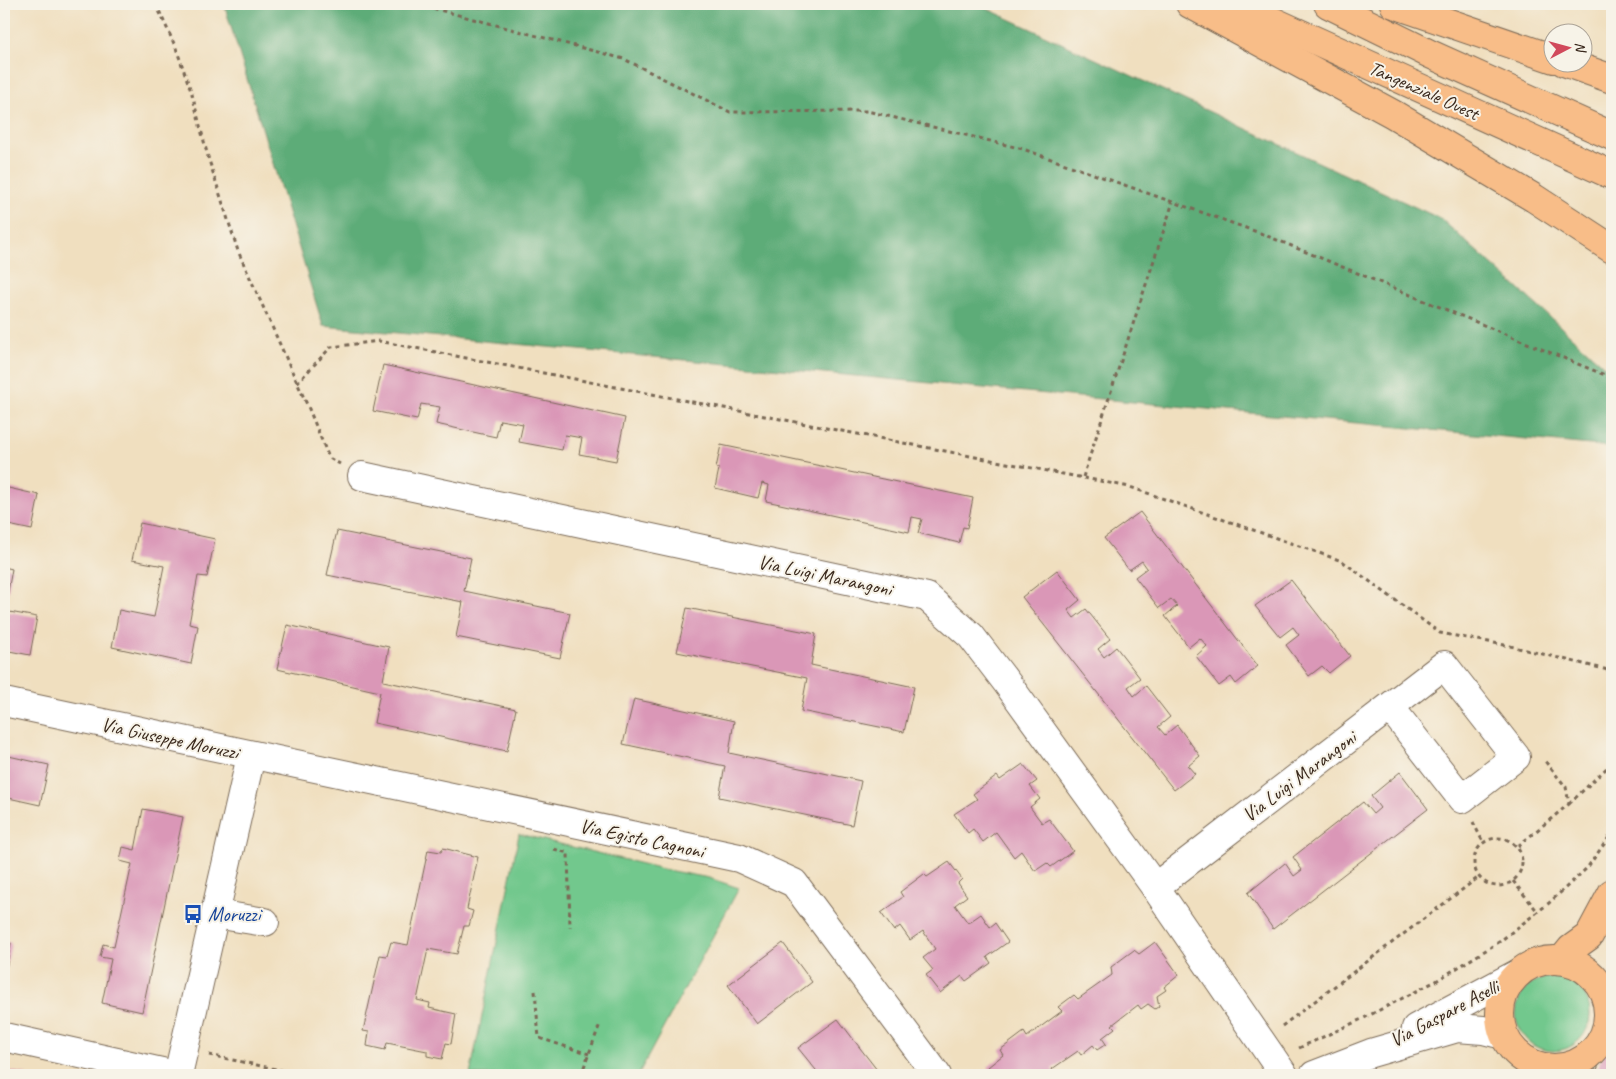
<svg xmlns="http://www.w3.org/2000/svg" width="1616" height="1079" font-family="Caveat,sans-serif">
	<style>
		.green { fill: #72c88d; stroke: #567956 }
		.forest { fill: #5dac78; stroke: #4c6b4b }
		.building { fill: #da97b7 }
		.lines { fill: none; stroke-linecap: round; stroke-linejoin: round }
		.minor-casing { stroke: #7a6956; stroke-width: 30 }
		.major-casing { stroke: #7a6956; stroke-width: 30 }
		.highway-casing { stroke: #7a6956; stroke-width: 30 }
		.path { stroke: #7a6956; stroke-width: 3; stroke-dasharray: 4 4; stroke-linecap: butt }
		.minor { stroke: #fff; stroke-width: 28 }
		.major { stroke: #f8bd88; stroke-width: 28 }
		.highway { stroke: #f8bd88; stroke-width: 28 }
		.labels { text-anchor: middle; stroke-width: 4; stroke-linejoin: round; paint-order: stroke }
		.street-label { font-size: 20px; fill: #3b2a1e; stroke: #f7f3e8 }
		.transit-label { font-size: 20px; fill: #164399; stroke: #f7f3e8; text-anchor: start }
	</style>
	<rect width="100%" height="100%" fill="#f7f3e8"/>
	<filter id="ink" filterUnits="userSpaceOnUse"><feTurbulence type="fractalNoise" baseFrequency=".02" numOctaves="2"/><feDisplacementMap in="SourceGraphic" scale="10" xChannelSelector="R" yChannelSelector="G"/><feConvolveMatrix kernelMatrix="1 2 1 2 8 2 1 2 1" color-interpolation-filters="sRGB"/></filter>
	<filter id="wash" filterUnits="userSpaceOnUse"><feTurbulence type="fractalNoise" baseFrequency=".0096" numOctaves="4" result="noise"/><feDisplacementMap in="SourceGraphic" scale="20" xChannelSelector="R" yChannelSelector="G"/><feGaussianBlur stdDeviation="1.12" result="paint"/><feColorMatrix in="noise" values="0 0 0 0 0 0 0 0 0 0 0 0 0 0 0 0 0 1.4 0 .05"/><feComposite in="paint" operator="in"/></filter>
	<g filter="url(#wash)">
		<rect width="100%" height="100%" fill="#f0dfbf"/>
		<g class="green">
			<path d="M519,834L667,870L709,878L739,888L638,1075H470Z"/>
			<circle cx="1553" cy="1014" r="37"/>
		</g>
		<path class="forest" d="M224,4H977L1441,219L1612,373V447L323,326Z"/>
		<g id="blocks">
			<g class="building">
				<path d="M383,365L625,418L616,461L579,454L582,438L565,435L562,450L519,442L523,424L500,420L496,437L436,424L440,407L421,404L417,420L373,411Z"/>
				<path d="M721,445L973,498L967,528L963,527L959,543L918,533L922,519L912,517L909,532L766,501L769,485L762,483L758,498L715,488L719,469L716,468Z"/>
				<path d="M4,487L39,495L32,530L4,524Z"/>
				<path d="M1140,512L1258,666L1236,684L1231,677L1219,686L1196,656L1207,646L1200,638L1189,647L1165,616L1177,606L1171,599L1159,608L1135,577L1147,568L1142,561L1129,570L1104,538Z"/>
				<path d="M140,523L215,539L207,577L198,576L189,624L198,626L191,664L112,647L119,610L154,617L164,566L132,560Z"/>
				<path d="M337,531L471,558L464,591L570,613L560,658L456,637L463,602L327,575Z"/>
				<path d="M4,567L12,569L5,608H4Z"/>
				<path d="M1057,570L1080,600L1068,610L1074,618L1086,609L1110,639L1098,649L1104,657L1116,647L1140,678L1128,687L1134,696L1146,686L1170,717L1158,727L1165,735L1177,725L1200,756L1188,766L1195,774L1174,790L1022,597Z"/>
				<path d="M1291,580L1350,656L1329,673L1322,666L1309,676L1286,645L1299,635L1293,627L1280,637L1255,606Z"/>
				<path d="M687,608L816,634L811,665L914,687L904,732L801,711L807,678L677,652Z"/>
				<path d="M4,611L37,617L30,655L4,650Z"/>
				<path d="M287,625L389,647L383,681L516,709L507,751L374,723L380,692L277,669Z"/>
				<path d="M634,699L734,721L729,753L861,781L852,825L719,797L725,766L623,744Z"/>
				<path d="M4,755L49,765L40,805L4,797Z"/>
				<path d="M1023,764L1037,781L1030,786L1040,799L1030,807L1042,823L1049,819L1073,851L1051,867L1047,863L1035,871L1021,851L1014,857L996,832L983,842L973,829L968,833L954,814L977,799L973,794L997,776L1000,780Z"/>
				<path d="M1400,772L1428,809L1273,929L1248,893L1285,863L1294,876L1302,870L1293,857L1363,802L1373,814L1380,808L1371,796Z"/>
				<path d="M143,809L183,817L142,1012L102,1003L111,959L100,957L103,944L114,947L132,864L120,861L123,847L135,850Z"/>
				<path d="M443,848L478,857L467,909L473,911L469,926H464L457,954L428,949L417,1000L430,1003L429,1008L456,1014L451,1044L446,1043L442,1059L427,1056V1051L387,1043L385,1050L367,1046L369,1032L363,1031L380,955L387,956L391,942L408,945L428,850L441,852Z"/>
				<path d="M949,862L962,879L958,883L967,896L955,905L968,923L981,914L990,927L995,923L1008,942L987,957L991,963L966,981L962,976L940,993L926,975L933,970L923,958L935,949L923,931L910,940L900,926L894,931L881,913L903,897L900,892L924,874L927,877Z"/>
				<path d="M4,941L11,943L5,974H4Z"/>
				<path d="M1155,942L1179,975L1164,987L1166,990L1157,996L1159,1006L1155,1009L1148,1004L1141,1009L1138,1005L1112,1025L1115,1028L1102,1038L1106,1044L1097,1050L1093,1045L1081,1055L1078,1051L1052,1069L1055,1074L1053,1075H994L988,1067L1003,1055L1000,1050L1024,1032L1027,1037L1062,1011L1058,1007L1074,995L1078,999L1112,975L1111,967L1134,950L1139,954Z"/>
				<path d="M783,943L812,982L757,1024L728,985Z"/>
				<path d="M838,1019L860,1048L881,1075H820L798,1048Z"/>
				<path d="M1612,1032V1075H1595Z"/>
				<path d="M4,1070L26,1074V1075H4Z"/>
			</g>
		</g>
	</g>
	<g filter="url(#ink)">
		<use href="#blocks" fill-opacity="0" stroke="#7a6956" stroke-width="1"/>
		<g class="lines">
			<g class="minor-casing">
				<g id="minor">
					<path d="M362,476L927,597L971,636L1007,683L1155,887L1284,1075"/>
					<path d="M4,702L739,858L794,883L937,1075"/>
					<path d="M1155,887L1444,665L1516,757L1462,799L1390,707"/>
					<path d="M215,914L265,922"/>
					<path d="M1416,1028L1517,974"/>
					<path d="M4,1037L175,1075"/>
					<path d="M178,1075L251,756"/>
					<path d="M1314,1075L1371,1053L1457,1028L1483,1030L1503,1035"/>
				</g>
			</g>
			<g class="major-casing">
				<g id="major">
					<circle cx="1554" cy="1014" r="54"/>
					<path d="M1562,960L1571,949L1589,936L1612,893"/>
				</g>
			</g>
			<g class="highway-casing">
				<g id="highway">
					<path d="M1190,4L1393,114L1534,198L1612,249"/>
					<path d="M1235,4L1612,175"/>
					<path d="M1328,4L1430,54L1612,136"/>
					<path d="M1394,4L1554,59"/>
					<path d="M1564,62L1612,79"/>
				</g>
			</g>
			<g class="path">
				<path d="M156,4L176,48L192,94L208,157L238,251L309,409L329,458L340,464"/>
				<path d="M410,4L432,8L624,59L730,112L867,111L1023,149L1260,233L1612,378"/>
				<path d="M297,383L331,347L379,341L1130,487L1342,561L1440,633L1510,646L1612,671"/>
				<path d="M1083,477L1173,202"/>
				<path d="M1569,804L1612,763"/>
				<path d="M1473,822L1483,842"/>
				<circle cx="1498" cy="862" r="24"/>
				<path d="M1518,846L1569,804L1566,787L1544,760"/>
				<path d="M554,849L568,853L570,927"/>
				<path d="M1513,881L1538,912"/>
				<path d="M535,991L539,1038L589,1054"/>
				<path d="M1282,1026L1479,877"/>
				<path d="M1299,1048L1364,1018L1436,981L1499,942L1549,903L1587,868L1612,833"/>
				<path d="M209,1055L304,1075"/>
				<path d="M1507,1061L1528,1075"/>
				<path d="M581,1075L600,1024"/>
				<path d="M1239,1075L1248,1071"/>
			</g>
			<use href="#minor" class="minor"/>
			<use href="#major" class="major"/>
			<use href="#highway" class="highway"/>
		</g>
	</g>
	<defs>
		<g id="bus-bare" transform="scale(1.5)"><path d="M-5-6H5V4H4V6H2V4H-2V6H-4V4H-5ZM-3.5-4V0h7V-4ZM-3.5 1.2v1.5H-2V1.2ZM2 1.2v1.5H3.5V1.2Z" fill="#1a4fb4" stroke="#f7f3e8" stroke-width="2.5" paint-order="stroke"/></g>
	</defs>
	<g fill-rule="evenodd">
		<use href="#bus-bare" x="193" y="914"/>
	</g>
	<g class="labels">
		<g class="street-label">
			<text transform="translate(1424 90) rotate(24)" y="7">Tangenziale Ovest</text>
			<text transform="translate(825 575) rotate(12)" y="7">Via Luigi Marangoni</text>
			<text transform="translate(170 738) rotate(12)" y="7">Via Giuseppe Moruzzi</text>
			<text transform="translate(1299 776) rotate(-37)" y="7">Via Luigi Marangoni</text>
			<text transform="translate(642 838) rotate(12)" y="7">Via Egisto Cagnoni</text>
			<text transform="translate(1444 1013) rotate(-28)" y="7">Via Gaspare Aselli</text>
		</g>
		<g class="transit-label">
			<text x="208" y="921">Moruzzi</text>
		</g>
	</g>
	<rect width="1616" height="1079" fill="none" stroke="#f7f3e8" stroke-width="20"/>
	<g transform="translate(1568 48) rotate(84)"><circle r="24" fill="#f7f3e8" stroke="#aca397"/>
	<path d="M0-4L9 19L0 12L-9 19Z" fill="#d1495b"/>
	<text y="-8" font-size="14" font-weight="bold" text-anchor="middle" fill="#3b2a1e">N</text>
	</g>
</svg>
